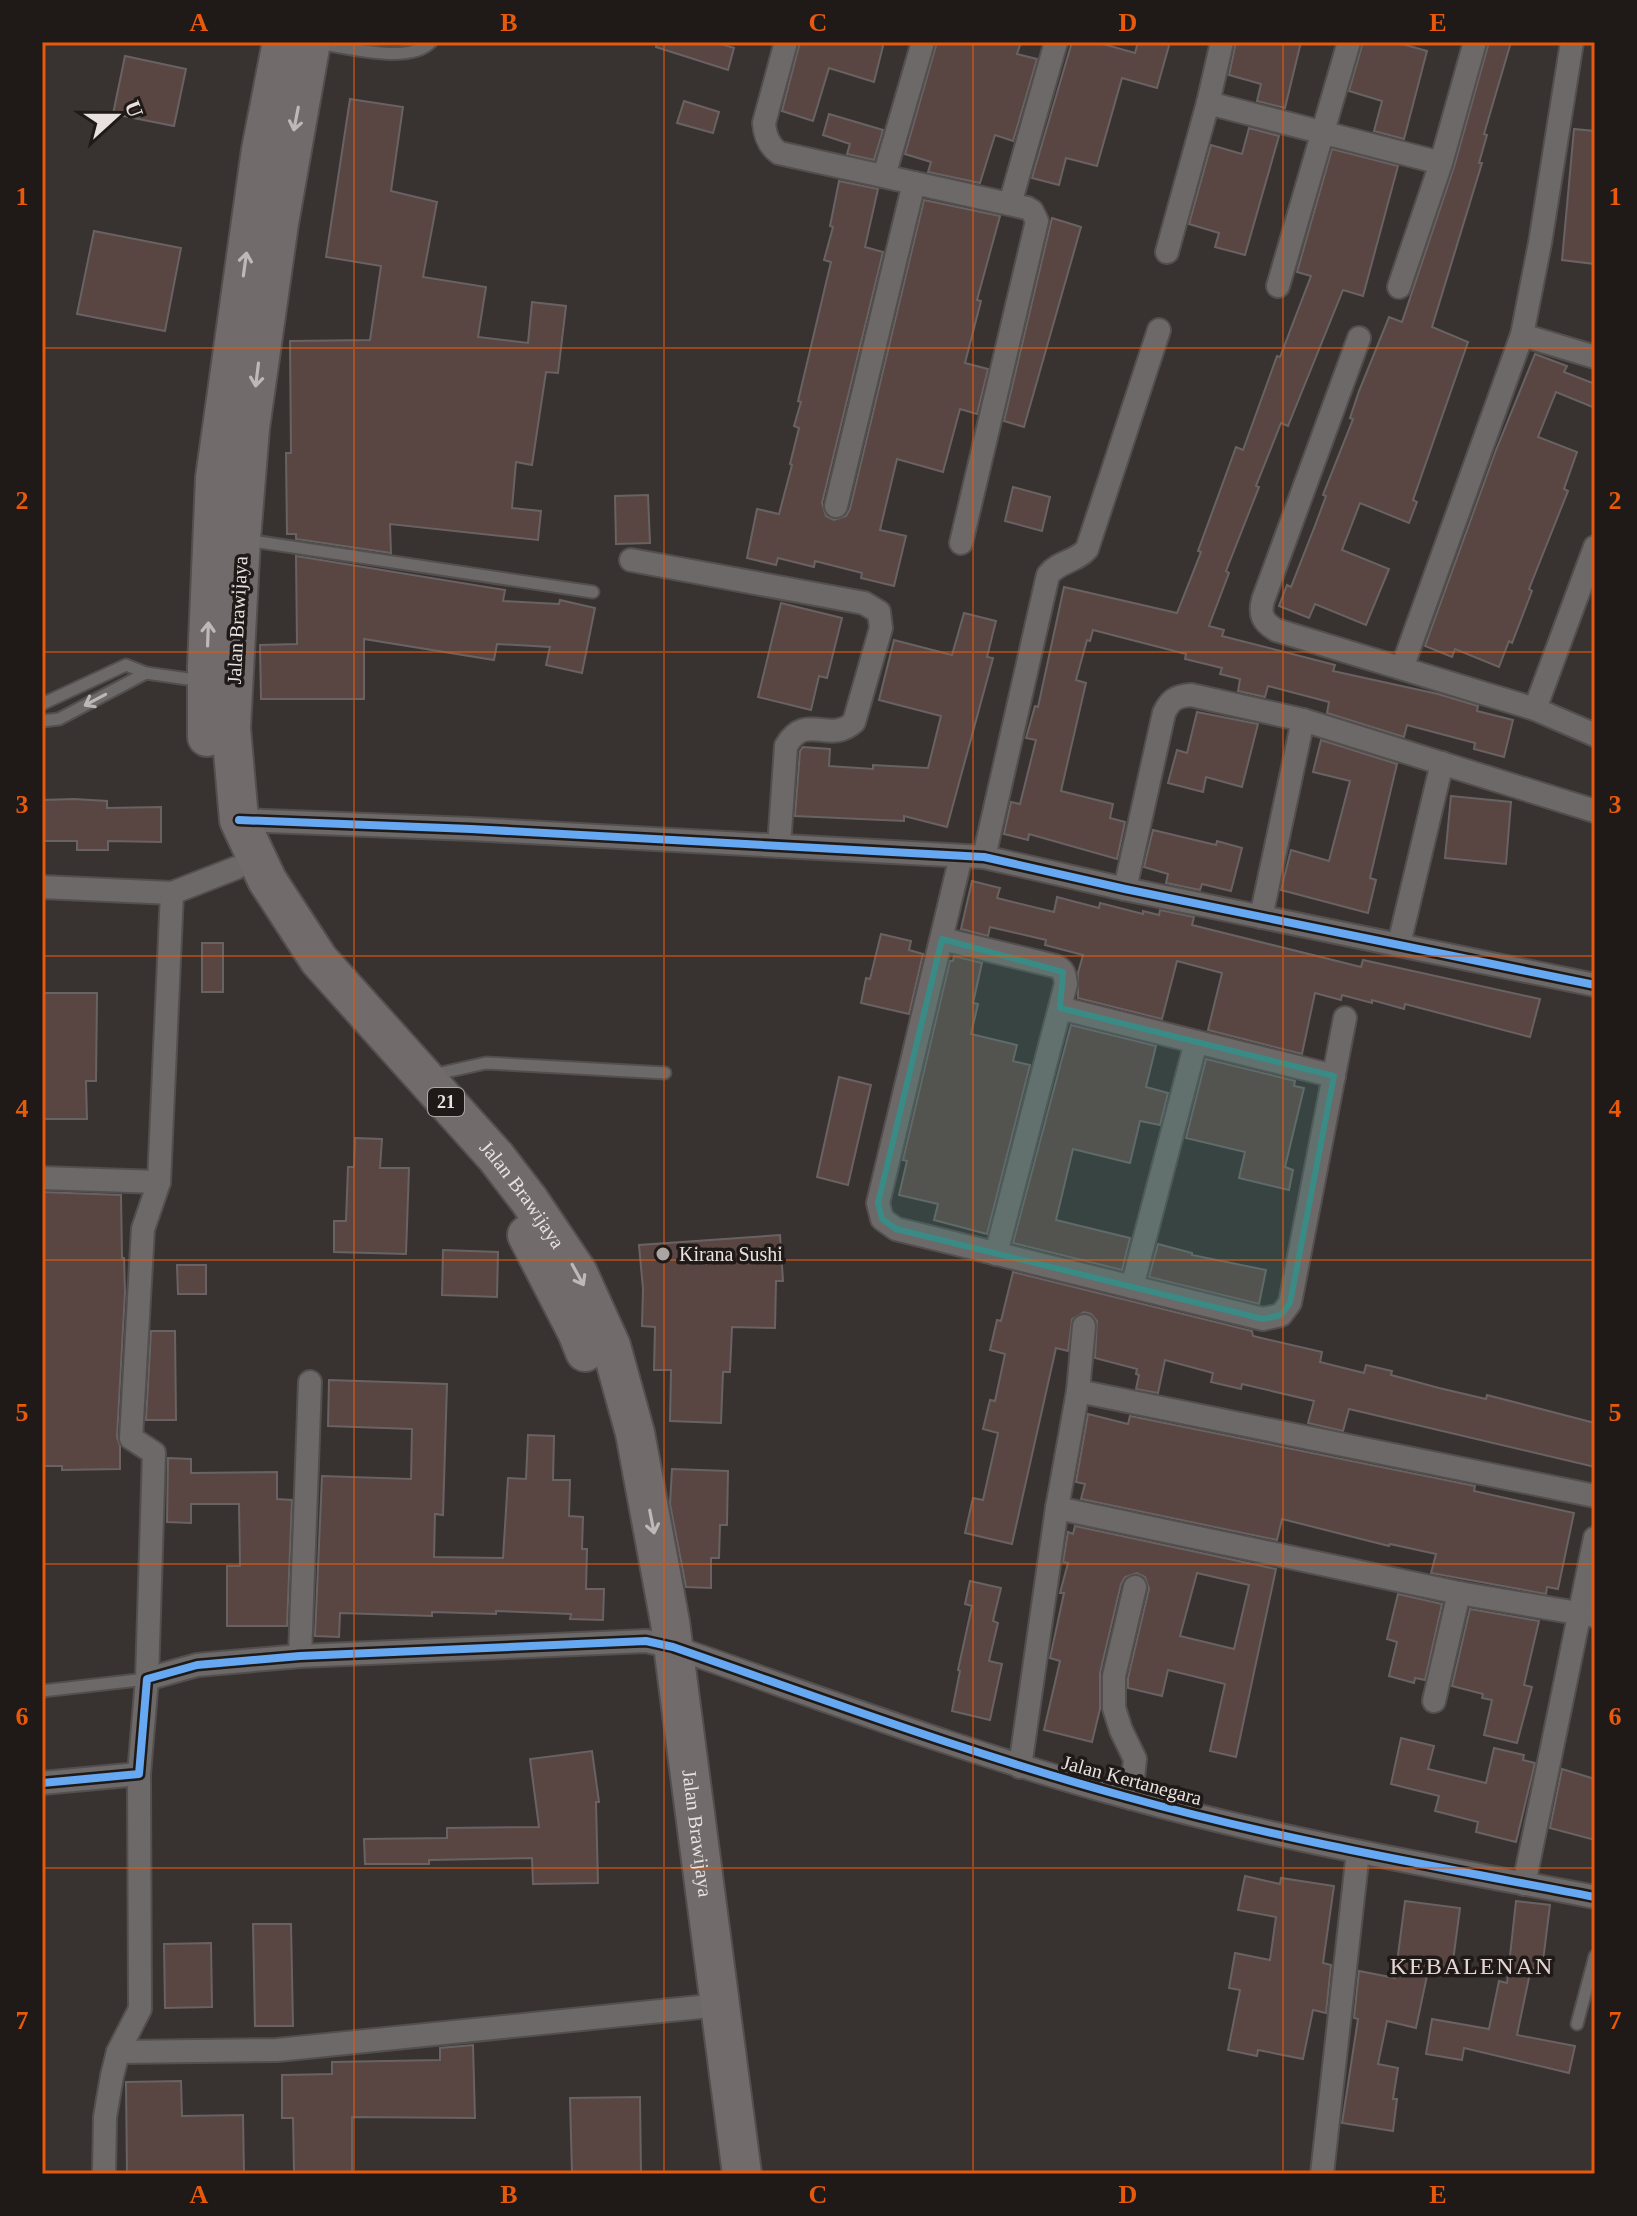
<svg xmlns="http://www.w3.org/2000/svg" width="1637" height="2216" font-family="'Times New Roman',serif">
	<style>
		.building { fill: #594642; stroke: #686362; stroke-width: 2; fill-rule: evenodd }
		.lines { fill: none; stroke-linecap: round; stroke-linejoin: round }
		.service-casing { stroke: #534f4e; stroke-width: 15 }
		.minor-casing { stroke: #534f4e; stroke-width: 26 }
		.trunk-casing { stroke: #534f4e; stroke-width: 42 }
		.service { stroke: #6c6968; stroke-width: 11 }
		.minor { stroke: #6c6968; stroke-width: 22 }
		.trunk { stroke: #716c6b; stroke-width: 38 }
		.cycleway-casing { stroke: #1f1a18; stroke-width: 13 }
		.cycleway { stroke: #66a8f1; stroke-width: 8 }
		.oneway { stroke: #beb8b6 }
		.oneway2 { stroke: #bdb7b5 }
		.marked { fill: #3a8b85; fill-opacity: 0.2; stroke: #3a8b85; stroke-width: 6; stroke-linejoin: round }
		.grid { fill: none; stroke: #e8590c; stroke-width: 2; stroke-opacity: 0.55 }
		.poi-dot { fill: #aaa4a2; stroke: #1f1a18; stroke-width: 3 }
		.labels { text-anchor: middle; stroke-width: 7; stroke-linejoin: round; paint-order: stroke }
		.shield { fill: #1f1a18; stroke: #aca5a3; stroke-width: 2 }
		.shield-label { font-size: 18px; font-weight: bold; fill: #e8e1df }
		.street-label { font-size: 20px; fill: #e8e1df; stroke: #1f1a18 }
		.poi-label { font-size: 20px; fill: #e8e1df; stroke: #1f1a18; text-anchor: start }
		.quarter-label { font-size: 24px; letter-spacing: 2px; fill: #e5d6d3; stroke: #1f1a18 }
		.neatline { fill: none; stroke: #e8590c; stroke-width: 3 }
		.grid-label { font-size: 26px; text-anchor: middle; font-weight: bold; fill: #e8590c }
	</style>
	<rect width="100%" height="100%" fill="#383231"/>
	<g class="building">
		<path d="M657,42H715L734,48L728,70L656,47Z"/>
		<path d="M800,42H884L874,82L829,68L813,121L782,111Z"/>
		<path d="M937,42H1021L1017,54L1037,59L1013,141L995,135L980,183L928,172L931,162L905,154Z"/>
		<path d="M1072,42H1096L1135,53L1138,42H1170L1157,88L1122,78L1097,166L1066,158L1059,185L1032,178Z"/>
		<path d="M1236,42H1301L1285,108L1257,101L1261,84L1229,75Z"/>
		<path d="M1363,42H1395L1427,51L1404,139L1374,131L1382,101L1349,91Z"/>
		<path d="M1489,42H1511L1484,134L1487,135L1479,163H1482L1432,327L1468,342L1413,500L1417,502L1409,523L1360,503L1342,550L1389,569L1366,625L1315,604L1309,618L1279,606L1287,585L1291,587L1316,523L1326,496L1323,495L1353,419L1350,418L1359,391L1389,317L1402,322L1454,167Z"/>
		<path d="M125,56L186,69L174,126L113,114Z"/>
		<path d="M350,99L403,107L391,191L437,202L423,277L486,287L478,337L528,343L532,302L566,306L558,373L546,372L532,465L516,462L512,508L541,511L538,540L390,524L391,553L296,539V534H287L286,453H291L290,341L370,340L381,266L326,257Z"/>
		<path d="M684,101L719,112L713,133L677,123Z"/>
		<path d="M829,114L883,130L874,160L847,154L850,144L823,135Z"/>
		<path d="M1249,128L1279,136L1245,255L1215,247L1219,233L1189,224L1211,145L1242,154Z"/>
		<path d="M1574,129L1595,131V264L1562,260Z"/>
		<path d="M1332,149L1398,166L1363,296L1343,290L1288,426L1281,423L1256,486L1259,487L1226,571L1229,573L1209,626L1224,630L1222,636L1335,665L1333,671L1438,694L1478,706L1477,711L1513,720L1504,757L1474,749L1475,743L1407,725L1404,737L1327,713L1329,702L1268,686L1265,697L1238,691L1240,679L1220,674L1222,668L1185,659L1186,654L1093,630L1090,641L1087,640L1076,680L1086,683L1061,791L1113,804L1110,818L1125,822L1117,859L1029,834L1028,840L1004,834L1011,802L1020,804L1036,740L1026,738L1035,706L1038,707L1064,587L1177,613L1201,552L1198,551L1236,447L1243,450L1277,356L1280,357L1311,276L1297,272Z"/>
		<path d="M839,181L878,189L865,247L883,252L822,503L826,516L834,520L846,516L850,509L924,200L1000,216L977,300L981,301L965,363L988,369L977,414L960,409L943,472L897,459L880,530L906,536L894,586L861,578L862,573L815,561L814,567L778,558L776,565L747,558L757,509L779,514L792,465L790,464L799,428L794,426L801,402L798,401L831,262L824,260L833,227L830,226Z"/>
		<path d="M1052,218L1081,227L1024,427L1004,421Z"/>
		<path d="M94,231L181,248L165,331L77,314Z"/>
		<path d="M1535,354L1567,366L1564,372L1595,384V408L1556,392L1538,437L1577,452L1564,489L1568,491L1529,589L1532,591L1512,643L1509,641L1499,667L1455,649L1452,657L1425,646L1496,450Z"/>
		<path d="M1013,487L1050,497L1042,531L1005,521Z"/>
		<path d="M648,495L650,543L616,544L615,496Z"/>
		<path d="M296,556L505,590L503,601L559,604L560,600L595,608L582,673L546,665L550,647L497,644L494,660L364,639V699H261L260,645L297,644Z"/>
		<path d="M781,603L842,618L827,678L819,676L811,710L758,697Z"/>
		<path d="M964,613L996,621L987,657L993,658L947,827L904,816V821L795,816L800,751L803,747L830,749L829,766L873,769V765L928,768L941,716L879,700L894,640L952,655Z"/>
		<path d="M1197,712L1258,724L1242,787L1206,777L1203,792L1168,783L1177,750L1187,753Z"/>
		<path d="M1321,740L1397,764L1370,878L1376,880L1368,913L1281,890L1291,850L1329,861L1350,781L1313,772Z"/>
		<path d="M1451,796L1511,802L1506,864L1445,858Z"/>
		<path d="M74,799L107,801V808L161,807V842L108,841V850H77V841H42V800Z"/>
		<path d="M1153,830L1216,845L1217,841L1242,848L1231,891L1202,884L1200,890L1166,883L1168,874L1144,867Z"/>
		<path d="M972,881L1000,888L997,898L1054,912L1057,897L1099,908L1100,903L1143,914V911L1159,915L1160,910L1194,917L1192,925L1361,967L1363,960L1540,999L1530,1037L1405,1004L1404,1009L1372,1000V1003L1342,995L1341,1000L1315,993L1302,1054L1208,1030L1222,973L1177,961L1162,1019L1078,998V973L1083,955L1045,945L1046,940L990,927L988,936L961,929Z"/>
		<path d="M881,934L911,941L909,950L923,954L909,1014L861,1003L866,978L870,979Z"/>
		<rect x="202" y="943" width="21" height="49"/>
		<path d="M954,956L982,963L973,1003L978,1004L971,1034L1017,1045L1013,1061L1030,1065L987,1234L934,1220L938,1204L899,1195L907,1161L903,1160L950,961H953Z"/>
		<path d="M42,993H97L96,1081H86L87,1119H42Z"/>
		<path d="M1071,1025L1156,1046L1146,1087L1168,1093L1160,1125L1140,1121L1130,1163L1073,1149L1056,1220L1130,1238L1122,1270L1013,1243Z"/>
		<path d="M1206,1059L1295,1081L1294,1086L1304,1088L1285,1167L1293,1170L1289,1190L1239,1178L1245,1152L1186,1138Z"/>
		<path d="M839,1077L871,1085L848,1185L817,1177Z"/>
		<path d="M355,1138L382,1139L380,1168H409L406,1254L334,1252V1221H346L348,1167H354Z"/>
		<path d="M42,1192L121,1195L122,1258H124L125,1292L117,1437L120,1446V1469L62,1470V1466H42Z"/>
		<path d="M780,1235L783,1281H776L775,1328L732,1327L730,1372H723L721,1423L670,1421L671,1370H654L655,1327L642,1326L643,1289L639,1245Z"/>
		<path d="M1158,1244L1192,1253V1255L1266,1270L1259,1304L1149,1277Z"/>
		<path d="M443,1250L498,1252L497,1297L442,1295Z"/>
		<path d="M177,1265H206V1294H178Z"/>
		<path d="M1013,1272L1252,1331L1253,1336L1322,1352L1320,1362L1364,1373L1366,1365L1392,1371L1391,1375L1439,1388L1486,1399L1487,1395L1595,1423V1467L1349,1409L1343,1431L1308,1423L1314,1401L1242,1384L1241,1389L1211,1382L1213,1373L1165,1360L1158,1393L1136,1389L1139,1375L1136,1374L1137,1369L1095,1358L1097,1321L1091,1314L1084,1312L1072,1319L1068,1351L1056,1348L1012,1544L965,1533L973,1498L983,1500L998,1433L983,1429L990,1400L995,1401L1005,1354L990,1350L997,1320L1001,1321Z"/>
		<path d="M151,1331H175L176,1420H146Z"/>
		<path d="M329,1380L447,1384L443,1515L435,1514L434,1557L503,1558L508,1478L526,1479L528,1435L554,1436L553,1480H570L569,1516L583,1517L582,1549H587L586,1589H604L603,1620L570,1619L571,1614L496,1611V1614L432,1612V1616L340,1613L339,1637L315,1636L322,1476L411,1479L412,1429L328,1426Z"/>
		<path d="M1088,1414L1128,1424L1130,1416L1475,1486L1474,1491L1574,1513L1558,1589L1547,1587L1546,1594L1431,1573L1436,1554L1390,1544L1389,1546L1282,1519L1277,1540L1081,1499L1085,1484L1076,1482Z"/>
		<path d="M168,1458L191,1459V1473L277,1472V1499L292,1500L287,1626H227V1566H240L239,1504H191V1523L167,1522Z"/>
		<path d="M672,1469L728,1471L727,1525H720L719,1558H711V1588L686,1587L670,1504Z"/>
		<path d="M1075,1526L1276,1569L1236,1757L1210,1751L1225,1684L1168,1670L1162,1696L1128,1688V1678L1149,1589L1145,1577L1137,1573L1125,1577L1121,1584L1100,1673V1709L1092,1742L1044,1730L1060,1661L1050,1658L1064,1593H1060L1068,1563L1063,1562L1068,1532L1073,1534ZM1197,1573L1249,1585L1234,1649L1180,1636Z"/>
		<path d="M970,1581L1001,1588L993,1621L998,1623L989,1661L1002,1664L990,1720L952,1711L960,1671L958,1670L972,1606L965,1604Z"/>
		<path d="M1398,1594L1442,1604L1425,1680L1415,1678L1414,1683L1389,1676L1397,1642L1387,1639Z"/>
		<path d="M1470,1609L1539,1621L1524,1685L1532,1687L1517,1743L1484,1735L1492,1700L1482,1698L1483,1694L1452,1686Z"/>
		<path d="M1401,1738L1434,1746L1428,1769L1486,1783L1494,1748L1524,1755L1523,1760L1535,1763L1516,1842L1476,1832L1478,1822L1435,1811L1439,1796L1391,1784Z"/>
		<path d="M592,1751L599,1802H596L598,1883L533,1884L532,1858L429,1860V1864H365L364,1839L447,1838V1828L539,1827L530,1759Z"/>
		<path d="M1562,1769L1595,1779V1840L1550,1828Z"/>
		<path d="M1245,1876L1280,1884L1281,1878L1334,1886L1323,1963L1331,1965L1326,2013L1313,2010L1303,2059L1258,2050L1257,2056L1228,2050L1240,1990L1229,1988L1235,1953L1270,1960L1276,1917L1238,1910Z"/>
		<path d="M1405,1901L1460,1908L1452,1969L1429,1966L1416,2028L1387,2021L1378,2064L1398,2068L1393,2099H1397L1393,2131L1342,2123L1358,2019L1354,2018L1359,1971L1395,1978Z"/>
		<path d="M1516,1901L1550,1905L1542,1969L1531,1968L1517,2035L1575,2046L1569,2073L1464,2048L1462,2060L1426,2054L1432,2019L1489,2029L1499,1981L1507,1983Z"/>
		<path d="M253,1924H291L293,2026H255Z"/>
		<path d="M211,1943L212,2007L165,2008L164,1944Z"/>
		<path d="M473,2045L475,2118L352,2117V2174H294L293,2118H282V2075L332,2074V2062L440,2060V2048Z"/>
		<path d="M181,2081L182,2116L243,2115L244,2174H127L126,2082Z"/>
		<path d="M640,2097L641,2174H572L570,2098Z"/>
	</g>
	<g class="lines">
		<g class="service-casing">
			<g id="service">
				<path d="M316,43C347,47 409,65 431,42"/>
				<path d="M246,540L593,592"/>
				<path d="M42,704L126,665L146,673L202,681"/>
				<path d="M42,721L59,719L146,673"/>
				<path d="M432,1075L486,1063L665,1073"/>
				<path d="M42,1691L147,1679"/>
				<path d="M1577,2024L1595,1956"/>
			</g>
		</g>
		<g class="minor-casing">
			<g id="minor">
				<path d="M786,42L764,123C765,135 768,145 779,153L1027,208L1032,211L1037,221L961,543"/>
				<path d="M1222,42L1208,103L1441,163"/>
				<path d="M884,176L923,42"/>
				<path d="M1010,204L1056,42"/>
				<path d="M1167,252L1208,103"/>
				<path d="M1278,286L1349,42"/>
				<path d="M1399,287L1441,163L1475,42"/>
				<path d="M1522,335L1595,357"/>
				<path d="M1359,338L1263,600C1259,615 1263,622 1276,630L1535,709L1595,735"/>
				<path d="M836,506L914,183"/>
				<path d="M631,560L864,603L879,612L881,628L854,722C829,745 806,711 786,746L779,846"/>
				<path d="M1402,668L1522,335L1540,243L1572,42"/>
				<path d="M1535,709L1595,547"/>
				<path d="M239,820L471,829L984,857L1125,889L1595,985"/>
				<path d="M961,856L878,1203L882,1219L896,1229L1263,1319L1281,1315L1290,1303L1345,1018"/>
				<path d="M984,857L1048,575C1059,561 1076,562 1087,549L1159,330"/>
				<path d="M42,887L172,893L236,868"/>
				<path d="M1125,889L1164,713C1170,700 1176,696 1191,695L1303,720L1595,811"/>
				<path d="M1261,917L1303,720"/>
				<path d="M942,939L1055,966C1064,969 1065,975 1066,984L996,1254"/>
				<path d="M1399,944L1442,763"/>
				<path d="M1060,1008L1334,1076"/>
				<path d="M42,1178L159,1182"/>
				<path d="M1132,1287L1196,1042"/>
				<path d="M1078,1391L1595,1496"/>
				<path d="M1057,1508L1459,1593L1595,1616"/>
				<path d="M300,1656L310,1382"/>
				<path d="M147,1679L154,1453L131,1438L143,1229L159,1182L172,893"/>
				<path d="M1434,1701L1459,1593"/>
				<path d="M1020,1767L1057,1508L1078,1391L1084,1326"/>
				<path d="M42,1783L139,1774L147,1679L197,1665L300,1656L646,1641L673,1647C823,1699 973,1755 1127,1797C1281,1840 1439,1867 1595,1897"/>
				<path d="M1131,1798L1135,1759L1121,1730L1114,1708V1676L1135,1587"/>
				<path d="M1524,1884L1595,1538"/>
				<path d="M118,2052L277,2050L700,2007"/>
				<path d="M104,2174L105,2117L112,2076L118,2052L140,2009L139,1774"/>
				<path d="M1322,2174L1358,1852"/>
			</g>
		</g>
		<g class="trunk-casing">
			<g id="trunk">
				<path id="s1" d="M311,42L279,223L250,428L241,539L231,728L239,820L267,880L319,960L496,1157L529,1200L578,1273L611,1346L635,1433L670,1622L742,2174"/>
				<path d="M207,737V666L215,478L261,150L282,42"/>
				<path d="M527,1235L577,1332L585,1352"/>
			</g>
		</g>
		<use href="#service" class="service"/>
		<use href="#minor" class="minor"/>
		<use href="#trunk" class="trunk"/>
		<g class="cycleway-casing">
			<g id="cycleway">
				<path d="M239,820L471,829L984,857L1125,889L1595,985"/>
				<path d="M42,1783L139,1774L147,1679L197,1665L300,1656L646,1641L673,1647C823,1699 973,1755 1127,1797C1281,1840 1439,1867 1595,1897"/>
			</g>
		</g>
		<use href="#cycleway" class="cycleway"/>
	</g>
	<defs><path id="oneway-shaft" d="M-6 0H5M1.5-3L5.5 0L1.5 3" fill="none" stroke-width="1.6" stroke-linecap="round" stroke-linejoin="round" transform="scale(2)"/></defs>
	<g class="oneway">
		<use href="#oneway-shaft" transform="translate(296 119) rotate(101)"/>
		<use href="#oneway-shaft" transform="translate(245 264) rotate(-82)"/>
		<use href="#oneway-shaft" transform="translate(257 375) rotate(97)"/>
		<use href="#oneway-shaft" transform="translate(208 634) rotate(-88)"/>
		<use href="#oneway-shaft" transform="translate(578 1275) rotate(61)"/>
		<use href="#oneway-shaft" transform="translate(652 1522) rotate(79)"/>
	</g>
	<use class="oneway2" href="#oneway-shaft" transform="translate(95 700) rotate(152)"/>
	<path class="marked" d="M942,939L1063,972L1060,1008L1334,1076L1290,1303L1281,1315L1263,1319L896,1229L882,1219L878,1203Z"/>
	<path class="grid" d="M354,42V2174M664,42V2174M973,42V2174M1283,42V2174M42,348H1595M42,652H1595M42,956H1595M42,1260H1595M42,1564H1595M42,1868H1595"/>
	<circle class="poi-dot" cx="663" cy="1254" r="8"/>
	<g class="labels">
		<rect class="shield" x="428" y="1088" width="36" height="28" rx="6"/>
		<g class="shield-label">
			<text x="446" y="1108">21</text>
		</g>
		<g class="street-label">
			<text transform="translate(237 620) rotate(-87)" y="7">Jalan Brawijaya</text>
			<text dy="7" stroke="none"><textPath href="#s1" startOffset="1256">Jalan Brawijaya</textPath></text>
			<text transform="translate(1132 1780) rotate(15)" y="7">Jalan Kertanegara</text>
			<text dy="7" stroke="none"><textPath href="#s1" startOffset="1928">Jalan Brawijaya</textPath></text>
		</g>
		<g class="poi-label">
			<text x="679" y="1261">Kirana Sushi</text>
		</g>
		<g class="quarter-label">
			<text x="1472" y="1974">KEBALENAN</text>
		</g>
	</g>
	<rect width="1637" height="2216" fill="none" stroke="#1f1a18" stroke-width="88"/>
	<g transform="translate(116 116) rotate(69)" stroke="#1f1a18" stroke-width="6" paint-order="stroke">
	<path d="M0-6L14 30L0 20L-14 30Z" fill="#e8e1df"/>
	<text y="-12" font-size="22" font-weight="bold" text-anchor="middle" fill="#e8e1df">U</text>
	</g>
	<rect x="44" y="44" width="1549" height="2128" class="neatline"/>
	<g class="grid-label">
		<text x="199" y="31">A</text>
		<text x="509" y="31">B</text>
		<text x="818" y="31">C</text>
		<text x="1128" y="31">D</text>
		<text x="1438" y="31">E</text>
		<text x="22" y="205">1</text>
		<text x="1615" y="205">1</text>
		<text x="22" y="509">2</text>
		<text x="1615" y="509">2</text>
		<text x="22" y="813">3</text>
		<text x="1615" y="813">3</text>
		<text x="22" y="1117">4</text>
		<text x="1615" y="1117">4</text>
		<text x="22" y="1421">5</text>
		<text x="1615" y="1421">5</text>
		<text x="22" y="1725">6</text>
		<text x="1615" y="1725">6</text>
		<text x="22" y="2029">7</text>
		<text x="1615" y="2029">7</text>
		<text x="199" y="2203">A</text>
		<text x="509" y="2203">B</text>
		<text x="818" y="2203">C</text>
		<text x="1128" y="2203">D</text>
		<text x="1438" y="2203">E</text>
	</g>
</svg>
